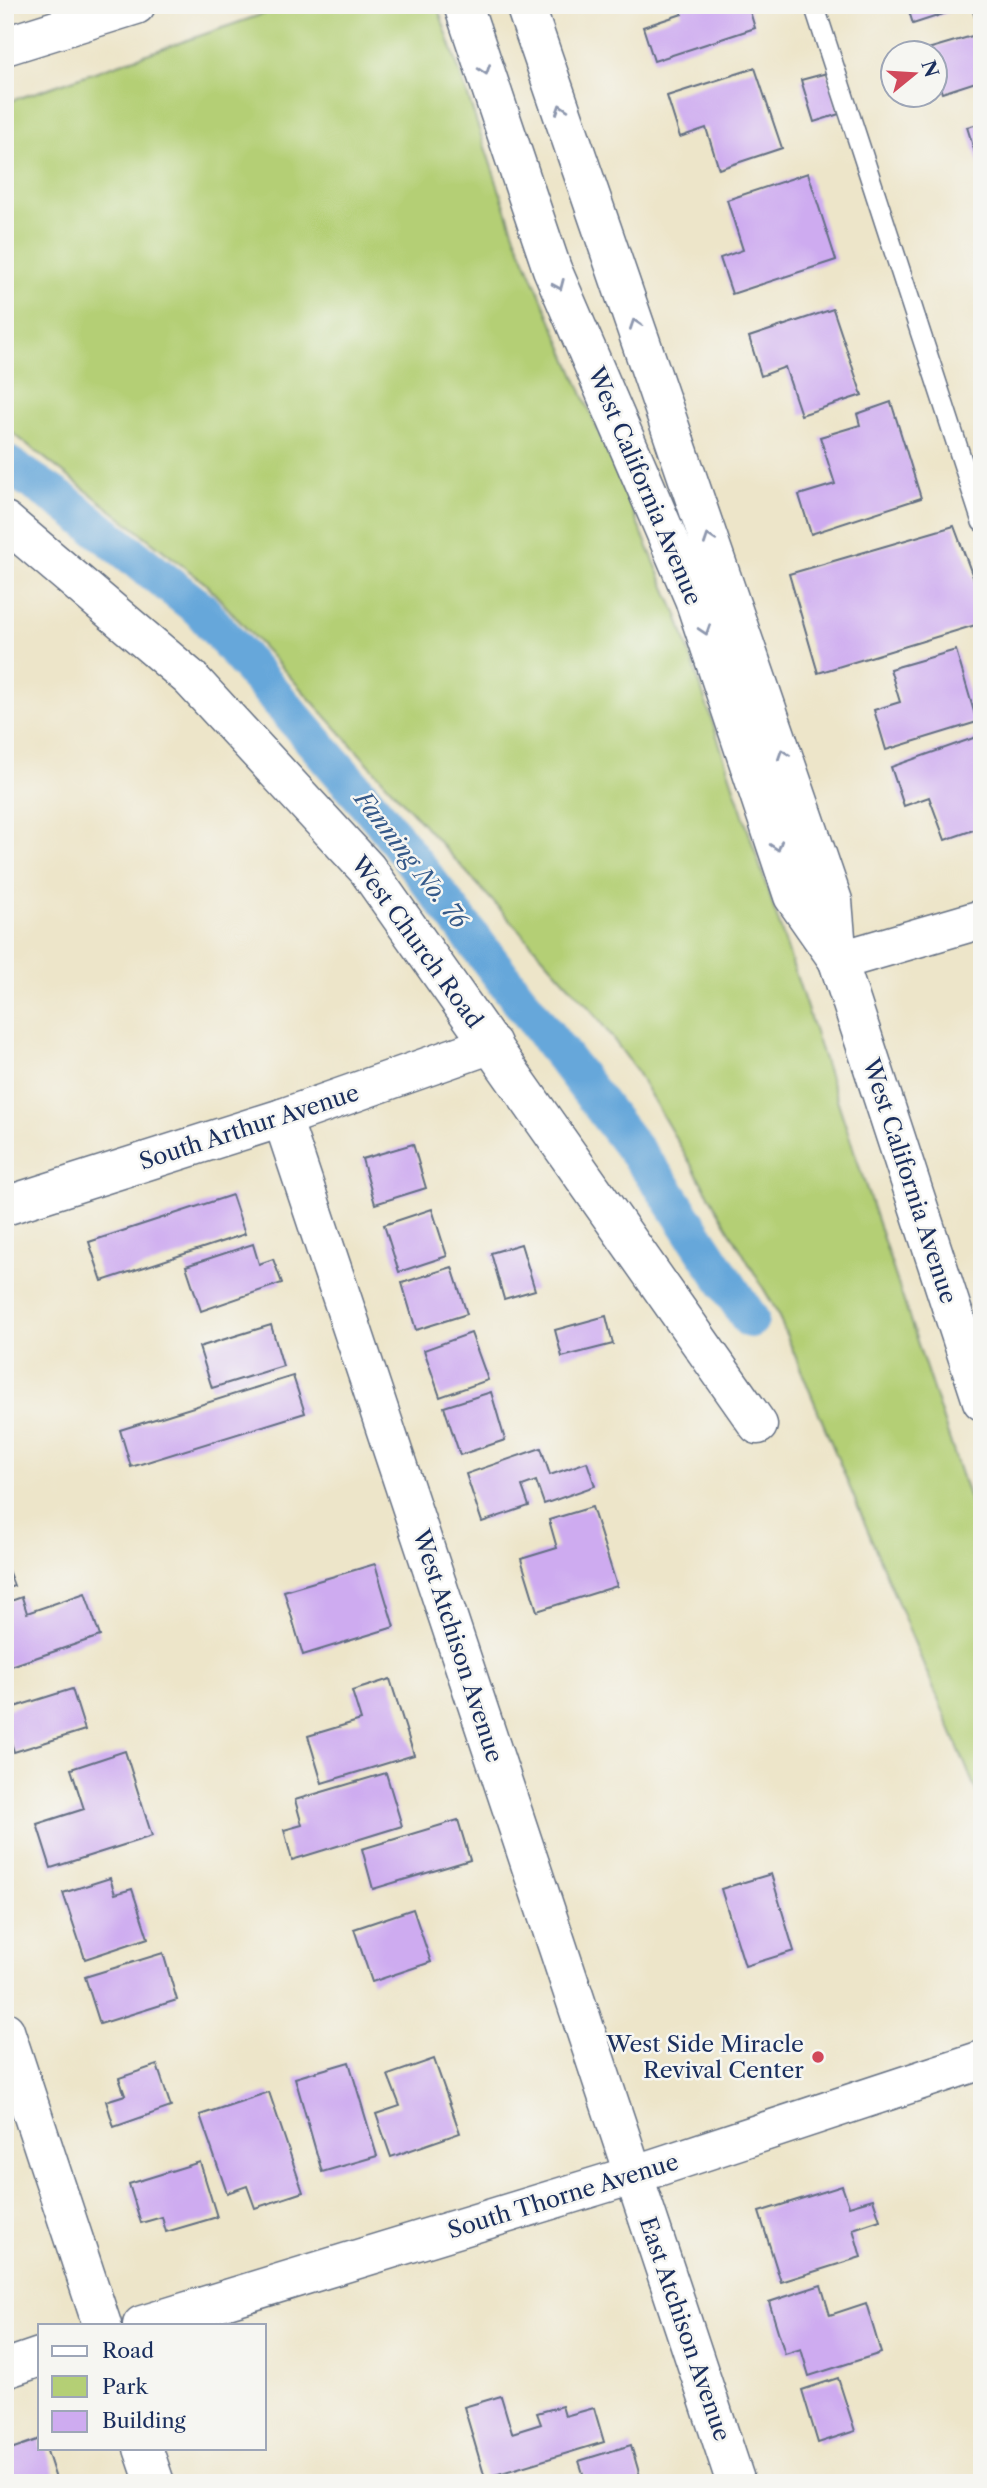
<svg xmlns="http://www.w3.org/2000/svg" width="987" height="2488" font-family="'Libre Caslon Text',serif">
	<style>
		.green { fill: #b4cf75; stroke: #687f6a; stroke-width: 2 }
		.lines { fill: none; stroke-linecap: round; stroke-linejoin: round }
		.canal { stroke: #66a7da; stroke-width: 38 }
		.building { fill: #ceabf0 }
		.lane-casing { stroke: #646f83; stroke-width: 22 }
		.street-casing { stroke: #646f83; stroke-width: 41 }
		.secondary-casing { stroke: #646f83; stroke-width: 41 }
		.lane { stroke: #fff; stroke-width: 19 }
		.street { stroke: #fff; stroke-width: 38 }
		.secondary { stroke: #fff; stroke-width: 38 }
		.oneway { stroke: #8d97ae }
		.poi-dot { fill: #d1495b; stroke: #f6f6f2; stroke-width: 2.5 }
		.labels { text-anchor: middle; stroke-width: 5; stroke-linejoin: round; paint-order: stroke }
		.street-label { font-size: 23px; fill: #1b2f5e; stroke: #f6f6f2 }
		.poi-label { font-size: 23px; fill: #1b2f5e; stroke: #f6f6f2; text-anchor: end }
		.water-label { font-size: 24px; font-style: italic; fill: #355989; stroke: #f6f6f2 }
	</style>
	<rect width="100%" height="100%" fill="#f6f6f2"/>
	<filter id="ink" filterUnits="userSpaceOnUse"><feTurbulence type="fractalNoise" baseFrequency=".0143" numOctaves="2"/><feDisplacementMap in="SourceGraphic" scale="14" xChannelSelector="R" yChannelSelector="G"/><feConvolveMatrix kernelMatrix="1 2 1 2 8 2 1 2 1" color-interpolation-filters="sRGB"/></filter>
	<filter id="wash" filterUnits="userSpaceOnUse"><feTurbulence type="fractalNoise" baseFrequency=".00686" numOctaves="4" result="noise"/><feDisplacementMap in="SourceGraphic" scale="28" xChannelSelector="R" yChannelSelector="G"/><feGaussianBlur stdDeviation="1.57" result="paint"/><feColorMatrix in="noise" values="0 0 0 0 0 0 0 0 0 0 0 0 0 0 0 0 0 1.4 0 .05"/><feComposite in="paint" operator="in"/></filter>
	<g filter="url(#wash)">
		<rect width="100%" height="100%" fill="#ede5c9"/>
		<path class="green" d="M289,5H437L515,236L677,615L982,1538V1805L776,1310L634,1067L593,1012L206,584L5,427V103Z"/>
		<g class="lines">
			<path class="canal" d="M5,463L64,502L200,609L380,818L661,1184L750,1319"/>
		</g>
		<g id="blocks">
			<g class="building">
				<path d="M679,5H748L755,28L654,61L643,27L682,14Z"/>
				<path d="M907,5H968V6L913,24Z"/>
				<path d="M971,5H982V26L978,27Z"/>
				<path d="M982,33V80L942,93L934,70V52H929L928,49Z"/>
				<path d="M755,68L782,148L719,169L706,128L680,137L667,96Z"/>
				<path d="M827,73L839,114L814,122L801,80Z"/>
				<path d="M982,123V172H981L967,127Z"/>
				<path d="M808,173L836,260L732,294L720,258L743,250L727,200Z"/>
				<path d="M833,309L862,395L801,415L785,367L761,376L749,337Z"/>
				<path d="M891,402L921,498L811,534L799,495L835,484L820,437L860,425L857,414Z"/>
				<path d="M954,526L982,601V623L818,673L789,574Z"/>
				<path d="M956,650L977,722L886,750L874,710L900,702L890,669Z"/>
				<path d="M982,735V827L945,840L929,797L904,806L891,767Z"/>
				<path d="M413,1144L426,1188L375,1204L362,1159Z"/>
				<path d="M232,1195L245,1234L102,1281L89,1242Z"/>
				<path d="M432,1209L447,1256L399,1272L384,1225Z"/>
				<path d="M253,1244L259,1264L273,1259L282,1283L201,1311L186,1266Z"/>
				<path d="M521,1244L535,1290L504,1299L491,1253Z"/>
				<path d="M452,1267L467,1314L416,1330L402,1283Z"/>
				<path d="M606,1316L613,1344L562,1357L555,1330Z"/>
				<path d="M271,1325L283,1366L212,1388L199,1347Z"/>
				<path d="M471,1333L488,1380L440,1397L424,1350Z"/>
				<path d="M293,1376L305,1413L131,1467L120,1430Z"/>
				<path d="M491,1392L505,1440L460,1455L444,1407Z"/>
				<path d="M541,1448L550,1475L587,1462L595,1486L544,1504L536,1481L522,1486L529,1506L482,1522L466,1474Z"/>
				<path d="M592,1507L617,1586L537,1611L521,1559L557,1548L549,1520Z"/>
				<path d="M5,1562L14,1586L5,1589Z"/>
				<path d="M375,1564L394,1627L303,1655L284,1591Z"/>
				<path d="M85,1593L100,1636L5,1668V1603L22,1597L27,1613Z"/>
				<path d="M390,1679L414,1755L322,1783L308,1736L361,1720L352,1691Z"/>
				<path d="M72,1689L85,1730L14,1752L5,1723V1710Z"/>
				<path d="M125,1751L152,1836L51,1868L37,1824L84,1809L71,1769Z"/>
				<path d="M386,1773L402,1826L292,1860L284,1830L302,1825L295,1800Z"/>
				<path d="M458,1820L470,1860L373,1889L362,1849Z"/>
				<path d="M771,1874L794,1951L745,1966L721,1889Z"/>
				<path d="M110,1878L115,1894L132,1889L148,1938L85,1959L63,1893Z"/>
				<path d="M413,1909L431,1962L372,1982L354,1929Z"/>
				<path d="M163,1953L177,2000L100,2024L85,1977Z"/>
				<path d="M434,2059L460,2133L391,2157L376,2114L400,2106L388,2075Z"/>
				<path d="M349,2062L377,2156L322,2172L295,2078Z"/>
				<path d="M157,2065L171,2107L114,2127L106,2101L125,2095L119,2078Z"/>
				<path d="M269,2092L303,2192L255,2208L247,2186L227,2193L200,2115Z"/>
				<path d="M200,2162L217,2217L166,2232L162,2217L141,2223L129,2184Z"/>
				<path d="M842,2186L849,2206L873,2199L880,2220L853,2229L861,2257L781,2282L759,2212Z"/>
				<path d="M821,2285L830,2315L866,2303L881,2353L809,2376L801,2349L785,2354L769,2302Z"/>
				<path d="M838,2378L855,2431L818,2443L802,2390Z"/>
				<path d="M501,2396L512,2433L541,2424L537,2413L562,2406L565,2416L594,2408L604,2442L485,2478L464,2407Z"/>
				<path d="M40,2439V2448H46L56,2479L47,2483H5V2451Z"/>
				<path d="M631,2445L642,2483H586L579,2461Z"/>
			</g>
		</g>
	</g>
	<g filter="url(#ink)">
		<use href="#blocks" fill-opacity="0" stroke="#646f83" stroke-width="2"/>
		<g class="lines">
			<g class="lane-casing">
				<path id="lane" d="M814,5L982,522"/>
			</g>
			<g class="street-casing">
				<g id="street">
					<path d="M5,46L136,5"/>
					<path d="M5,521L190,678L367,869L758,1425"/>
					<path d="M838,961L982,919"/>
					<path d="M282,1118L736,2483"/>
					<path d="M5,1206L282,1118L492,1044"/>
					<path d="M5,2031L102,2325"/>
					<path d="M142,2325L633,2175L982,2060"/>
					<path d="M5,2369L40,2357"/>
					<path d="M143,2448L155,2483"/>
				</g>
			</g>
			<g class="secondary-casing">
				<g id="secondary">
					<path d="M463,5L552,269L694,599L793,896L837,959"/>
					<path d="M525,5L833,901L838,961L982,1401"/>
				</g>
			</g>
			<use href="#lane" class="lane"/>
			<use href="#street" class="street"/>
			<use href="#secondary" class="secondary"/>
		</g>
		<defs><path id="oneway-chevron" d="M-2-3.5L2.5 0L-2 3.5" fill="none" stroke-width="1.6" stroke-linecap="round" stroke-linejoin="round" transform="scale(1.75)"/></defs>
		<g class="oneway">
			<use href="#oneway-chevron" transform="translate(485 70) rotate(71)"/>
			<use href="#oneway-chevron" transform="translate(561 109) rotate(-109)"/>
			<use href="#oneway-chevron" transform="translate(559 285) rotate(67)"/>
			<use href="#oneway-chevron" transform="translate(635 324) rotate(-109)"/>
			<use href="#oneway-chevron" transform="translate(709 539) rotate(-109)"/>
			<use href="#oneway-chevron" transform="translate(705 630) rotate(72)"/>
			<use href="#oneway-chevron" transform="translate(783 754) rotate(-109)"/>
			<use href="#oneway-chevron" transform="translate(777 846) rotate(72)"/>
		</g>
	</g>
	<circle class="poi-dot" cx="818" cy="2057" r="7"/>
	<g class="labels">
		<g class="street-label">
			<text transform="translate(645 486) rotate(67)" y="8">West California Avenue</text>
			<text transform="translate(417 942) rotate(54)" y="8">West Church Road</text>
			<text transform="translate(249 1127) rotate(-18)" y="8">South Arthur Avenue</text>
			<text transform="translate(910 1181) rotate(72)" y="8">West California Avenue</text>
			<text transform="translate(458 1646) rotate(72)" y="8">West Atchison Avenue</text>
			<text transform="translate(563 2196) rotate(-17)" y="8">South Thorne Avenue</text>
			<text transform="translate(685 2329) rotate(71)" y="8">East Atchison Avenue</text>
		</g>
		<g class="poi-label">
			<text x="804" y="2052">West Side Miracle<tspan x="804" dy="26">Revival Center</tspan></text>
		</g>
		<g class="water-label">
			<text transform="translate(411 860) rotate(52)" y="8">Fanning No. 76</text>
		</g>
	</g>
	<rect width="987" height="2488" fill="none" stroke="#f6f6f2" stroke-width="28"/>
	<rect x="38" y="2324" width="228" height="126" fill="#f6f6f2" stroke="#9ea6b7" stroke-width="2"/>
	<rect x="52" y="2346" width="35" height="10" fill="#ffffff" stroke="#9ea6b7" stroke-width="2"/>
	<text x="102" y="2358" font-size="21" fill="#1b2f5e">Road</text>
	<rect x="52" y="2376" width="35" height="21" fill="#b4cf75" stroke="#9ea6b7" stroke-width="2"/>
	<text x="102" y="2394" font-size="21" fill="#1b2f5e">Park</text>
	<rect x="52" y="2411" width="35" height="21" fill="#ceabf0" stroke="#9ea6b7" stroke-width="2"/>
	<text x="102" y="2428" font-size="21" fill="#1b2f5e">Building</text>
	<g transform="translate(914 74) rotate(72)"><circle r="33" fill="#f6f6f2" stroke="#9ea6b7" stroke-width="2"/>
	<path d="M0-5L12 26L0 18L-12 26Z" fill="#d1495b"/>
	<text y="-10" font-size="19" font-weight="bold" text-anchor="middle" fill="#1b2f5e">N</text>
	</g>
</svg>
